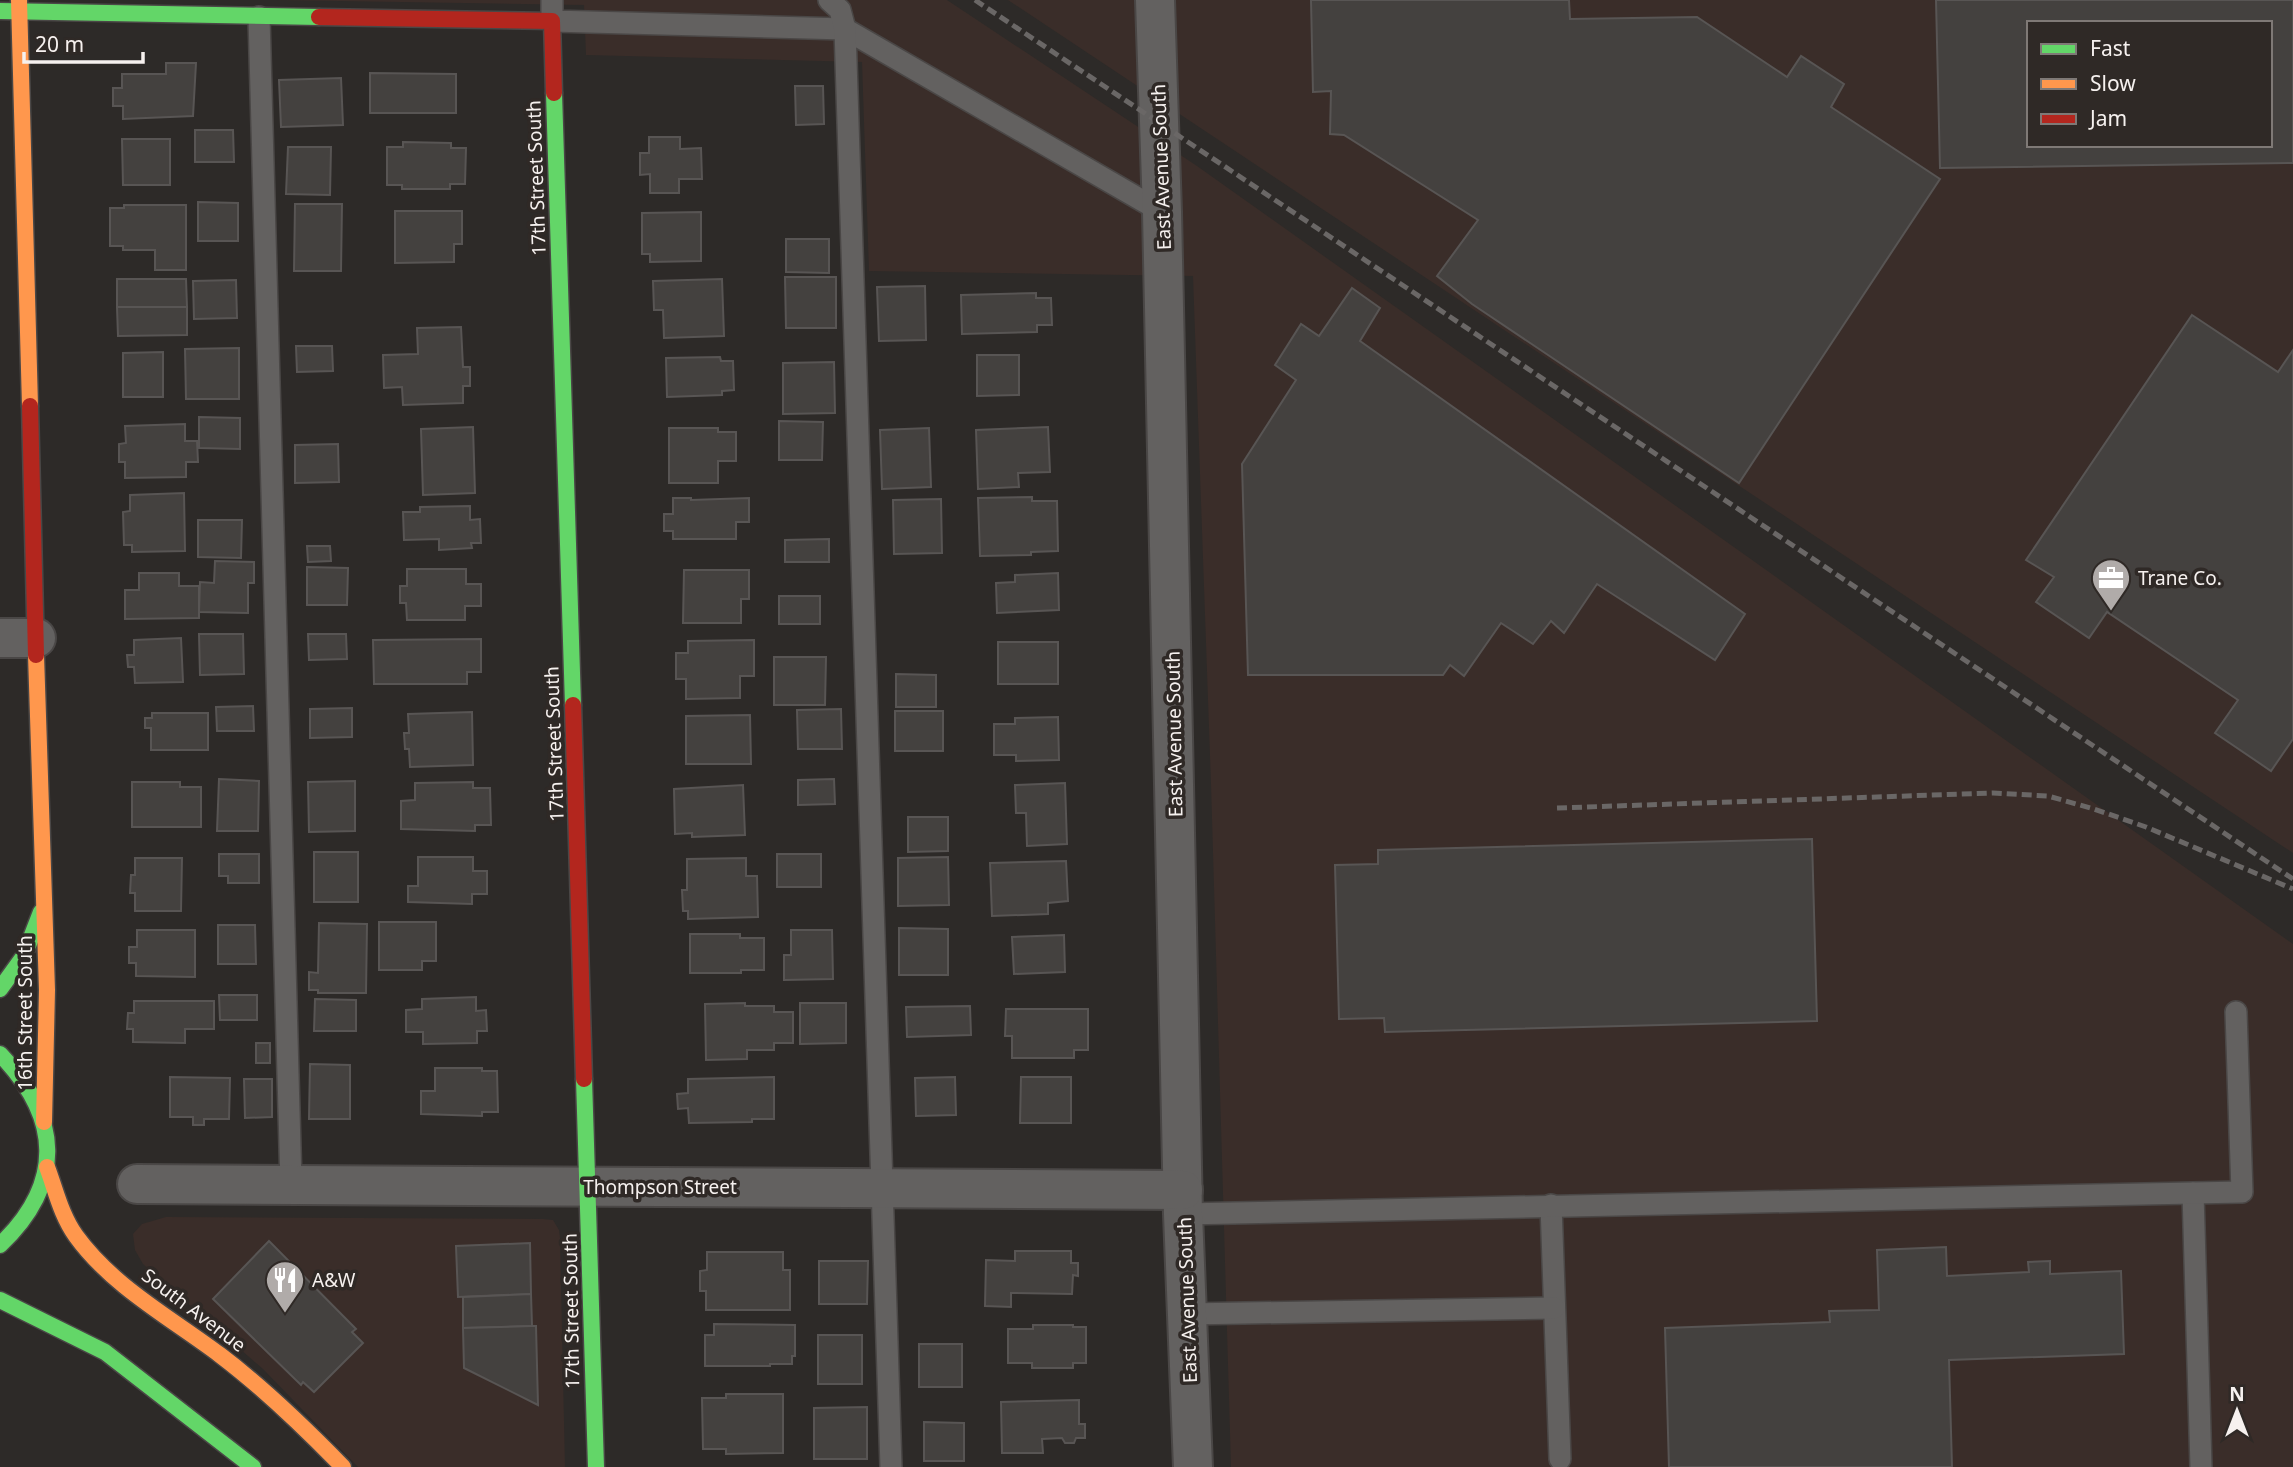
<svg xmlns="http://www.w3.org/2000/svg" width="2293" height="1467" font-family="'Noto Sans',sans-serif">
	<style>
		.built { fill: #3a2d29; fill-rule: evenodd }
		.building { fill: #44413f; stroke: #585554; stroke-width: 2; fill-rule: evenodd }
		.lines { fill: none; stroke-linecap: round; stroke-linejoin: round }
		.lane-casing { stroke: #4a4746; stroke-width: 24 }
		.street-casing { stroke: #4a4746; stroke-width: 42 }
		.fast-casing { stroke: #4a4746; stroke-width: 19 }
		.slow-casing { stroke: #4a4746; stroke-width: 19 }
		.jam-casing { stroke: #4a4746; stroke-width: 19 }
		.lane { stroke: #636160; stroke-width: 21 }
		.street { stroke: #636160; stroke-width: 38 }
		.fast { stroke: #63d668; stroke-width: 16 }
		.slow { stroke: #ff974d; stroke-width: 16 }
		.jam { stroke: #b3261e; stroke-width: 16 }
		.rail { stroke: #6a6766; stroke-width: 5; stroke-dasharray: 10 5; stroke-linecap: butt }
		.labels { text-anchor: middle; stroke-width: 7; stroke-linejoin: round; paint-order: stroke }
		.street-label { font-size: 19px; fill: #f6f1ef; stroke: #2f2926 }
		.poi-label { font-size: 19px; fill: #f6f1ef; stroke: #2f2926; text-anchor: start }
	</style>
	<rect width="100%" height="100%" fill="#2d2a28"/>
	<g class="built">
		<path d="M275,0H947L1197,166L2293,944V1467H1231L1211,784L1193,276L869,271L862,62L586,55L584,5Z"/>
		<path d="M1008,0H2293V853L1566,371ZM2029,23H2270V145H2029Z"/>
		<path d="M166,1217L543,1219L553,1220L559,1230L560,1238L565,1467H358L263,1369L143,1264L135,1250L133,1234L142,1224Z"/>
	</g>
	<g class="building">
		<path d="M1311,0H1569L1570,19L1697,17L1787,77L1801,56L1844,84L1831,107L1940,179L1739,483L1472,304L1437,276L1478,220L1344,135L1330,134L1331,91L1313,92Z"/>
		<path d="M1936,0H2293V163L1940,168ZM2029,23H2270V145H2029Z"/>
		<path d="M166,63H196L193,116L123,119V106H113V88H122V74H166Z"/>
		<path d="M370,73L456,74V113H370Z"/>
		<path d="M341,78L343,125L281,127L279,80Z"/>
		<path d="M795,86H823L824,124L796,125Z"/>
		<path d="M195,130H233L234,162H195Z"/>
		<path d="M649,137H680V149L701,148L702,179H679V193H650V174L640,175V153H649Z"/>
		<path d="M122,139H170V185H123Z"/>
		<path d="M403,142L451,143V148H466L465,184H450V189H402V185H387V147H403Z"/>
		<path d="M288,147H331L330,195L286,194Z"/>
		<path d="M198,202L238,203V241H198Z"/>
		<path d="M295,204H342L341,271H294Z"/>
		<path d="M124,205H186V270H155V250H123V246H110V208H124Z"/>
		<path d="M395,211H462V244H454V262L395,263Z"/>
		<path d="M701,212V261L650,262V254H642V213Z"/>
		<path d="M786,239H829V273L786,272Z"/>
		<path d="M785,277H836V328H786Z"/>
		<path d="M117,279H186L187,307H117Z"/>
		<path d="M722,279L724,336L664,338L663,310H654L653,281Z"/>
		<path d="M236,280L237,318L194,319L193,281Z"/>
		<path d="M925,286L926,340L879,341L877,287Z"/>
		<path d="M1352,288L1380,308L1360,341L1745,614L1715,660L1597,584L1564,633L1551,621L1533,644L1501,623L1464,676L1450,665L1443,675H1248L1242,464L1296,380L1275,365L1301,324L1319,336Z"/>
		<path d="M1036,293V298H1051L1052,325H1037V332L962,334L961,295Z"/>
		<path d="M117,307H187V335L118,336Z"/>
		<path d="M2192,315L2278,372L2293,350V739L2271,771L2215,733L2238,700L2107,612L2089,638L2036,602L2054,577L2026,560Z"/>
		<path d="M461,327L463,367H470V386H463V403L403,405L402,387L384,388L383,355L418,354L417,328Z"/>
		<path d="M296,346H332L333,371L297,372Z"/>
		<path d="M239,348V399H186L185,349Z"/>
		<path d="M163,352V397H123V353Z"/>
		<path d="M977,355H1019V395L977,396Z"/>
		<path d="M720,357L721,361H733L734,390L722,391V395L667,397L666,358Z"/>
		<path d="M834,362L835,413L783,414V363Z"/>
		<path d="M199,417L240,418V449L199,448Z"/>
		<path d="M779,421L823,422L822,460H779Z"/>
		<path d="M185,424V441H197L198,462H186V477L125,478V462H119V444L126,443L125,426Z"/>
		<path d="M473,427L475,493L423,495L421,429Z"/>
		<path d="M1048,427L1050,472L1018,473L1019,487L978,489L976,430Z"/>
		<path d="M669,428H718V432H736V461H718V483H669Z"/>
		<path d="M929,428L931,487L882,489L880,430Z"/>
		<path d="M338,444L339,482L295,483V445Z"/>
		<path d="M184,493L185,551L132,552V545H124L123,512L130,511V495Z"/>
		<path d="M1032,497V501H1057L1058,551L1031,552V555L980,556L978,498Z"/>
		<path d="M673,498H691V500L749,498V522H736V539H673V531H664V514H673Z"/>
		<path d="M941,499L942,553L894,554L893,500Z"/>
		<path d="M470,506V520L480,519L481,543H471L472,548L439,550V539L404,540L403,512H420V507Z"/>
		<path d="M198,520H242L241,558L198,557Z"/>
		<path d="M829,539V562H785V540Z"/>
		<path d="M307,546H330L331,561L308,562Z"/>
		<path d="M215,561L254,562V583H248V613L199,612L200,582L214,583Z"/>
		<path d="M307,567L348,568L347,605H307Z"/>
		<path d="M407,569H466V584H481V606H465V620H407L406,603H400V586H407Z"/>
		<path d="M684,570H749V599H741V623H683Z"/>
		<path d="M139,573H179V586H199V618L125,619V590H139Z"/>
		<path d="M1058,573L1059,610L997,613L996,583L1015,582V575Z"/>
		<rect x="779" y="596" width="41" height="28"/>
		<path d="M199,634H243L244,674L200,675Z"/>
		<path d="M308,634H346L347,659L309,660Z"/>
		<path d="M181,638L183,682L135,683L134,667H128L127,655H134V640Z"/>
		<path d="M481,639V672H467V684H374L373,640Z"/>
		<path d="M754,640V676H740V698L686,699V679H676V653H688V641Z"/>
		<rect x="998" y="642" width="60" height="42"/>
		<path d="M774,657H826L825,705H774Z"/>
		<path d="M896,674L936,675V707H896Z"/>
		<path d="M253,706L254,731H217L216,707Z"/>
		<path d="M352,708V737L310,738V709Z"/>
		<path d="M841,709L842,749H798L797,710Z"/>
		<rect x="895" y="711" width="48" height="40"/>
		<path d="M472,712L473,765L410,767L409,749H405L404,733H409L408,714Z"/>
		<path d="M152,713H208V750H151V728H145V718H152Z"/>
		<path d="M750,715L751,764H686V716Z"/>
		<path d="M1058,717L1059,760L1016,761V755H994V724H1015V718Z"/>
		<path d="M219,779L259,781L258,831H217Z"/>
		<path d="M834,779L835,804L798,805V780Z"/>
		<path d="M355,781V831L309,832L308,782Z"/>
		<path d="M132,782H180V787H201V827H132Z"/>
		<path d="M473,782V788H490L491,825H475V831L401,829V801L415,800V783Z"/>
		<path d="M1065,783L1067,844L1027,846L1026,813H1016L1015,785Z"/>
		<path d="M743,785L745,835L692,837V833L675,834L674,789Z"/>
		<path d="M908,817H948V851L908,852Z"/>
		<path d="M1812,839L1817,1021L1385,1032L1384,1018L1339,1019L1335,865L1378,864V850Z"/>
		<rect x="314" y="852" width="44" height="50"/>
		<path d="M219,854H259V883H228V876H219Z"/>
		<rect x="777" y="854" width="44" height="33"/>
		<path d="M418,857H473V871H487V894H472V904L408,902V886H418Z"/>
		<path d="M948,857L949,905L898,906V858Z"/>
		<path d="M135,858H182L181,911H135V893H130L131,875H135Z"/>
		<path d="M746,858V876H757L758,917L688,919V911H683L682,890H687V859Z"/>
		<path d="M1066,861L1068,901L1048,903V914L992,916L990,863Z"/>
		<path d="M379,922H436V961H422V970H379Z"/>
		<path d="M319,923L367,924L366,993H318V990H309V972L318,973Z"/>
		<path d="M218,925H255L256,964H218Z"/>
		<path d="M899,928L948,929V975H899Z"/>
		<path d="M137,930H195V977L136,976V963H129V947H137Z"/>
		<path d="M791,930H832L833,979L784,980V955H791Z"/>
		<path d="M690,934H740V938H764V970H741V973H690Z"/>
		<path d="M1064,935L1065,972L1014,974L1012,937Z"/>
		<path d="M219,995H257V1020H220Z"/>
		<path d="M476,997V1011L486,1010L487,1031H477V1043L423,1044V1032H406V1010L422,1009V999Z"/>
		<path d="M315,999L356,1000V1031H314Z"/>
		<path d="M134,1001H214V1029H185V1043L133,1042V1029H127L128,1013H134Z"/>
		<path d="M745,1003V1006H774V1012H793V1043H774V1050H747V1059L706,1060L705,1004Z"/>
		<path d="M800,1003H846V1043L800,1044Z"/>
		<path d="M970,1006L971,1035L907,1037L906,1007Z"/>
		<path d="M1006,1009H1088V1050H1074V1058H1012V1036H1005Z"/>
		<rect x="256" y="1043" width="14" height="20"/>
		<path d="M310,1064L350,1065V1119H309Z"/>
		<path d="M435,1068H482V1071H497L498,1112H482V1116L421,1114V1091H435Z"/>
		<path d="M170,1077L230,1078L229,1119H204V1125H193V1117H170Z"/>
		<path d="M774,1077V1119H752V1122L689,1123L688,1108L678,1109L677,1094L688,1093V1079Z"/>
		<path d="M955,1077L956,1115L916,1116L915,1078Z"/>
		<path d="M1021,1077H1071V1123H1020Z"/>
		<path d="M244,1079H272V1117L245,1118Z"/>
		<path d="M269,1241L356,1329L352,1332L363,1343L314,1392L303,1382L301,1385L213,1299Z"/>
		<path d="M530,1243L531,1294L458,1297L456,1246Z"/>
		<path d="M1946,1247L1947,1276L2029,1272L2028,1262L2050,1261V1274L2121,1271L2124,1354L1949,1360L1952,1467H1669L1665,1328L1830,1322L1829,1311L1879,1310L1877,1250Z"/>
		<path d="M1015,1251H1071V1263H1078V1276L1073,1275L1072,1294L1011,1293V1307L985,1306L986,1260L1015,1261Z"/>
		<path d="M707,1252H783V1270H790V1310H706V1291H700V1271L707,1270Z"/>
		<path d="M819,1261H868L867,1304H819Z"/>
		<path d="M531,1294L532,1326L463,1328V1297Z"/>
		<path d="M714,1324L795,1325V1356H792V1364H770V1366H705V1335H714Z"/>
		<path d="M1033,1325H1073V1327H1086V1363H1073V1368H1032V1363H1008V1329H1033Z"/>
		<path d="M532,1326H536L538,1405L464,1368L463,1328Z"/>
		<rect x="818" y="1335" width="44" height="49"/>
		<rect x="919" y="1344" width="43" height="43"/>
		<path d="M726,1394H783V1453L726,1454V1449H703L702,1398H726Z"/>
		<path d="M1079,1400V1424H1085V1438H1076L1074,1443H1065L1062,1438L1042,1439L1043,1453H1002L1001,1402Z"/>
		<path d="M867,1407V1459H814V1408Z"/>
		<path d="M924,1422L964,1423V1461H924Z"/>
	</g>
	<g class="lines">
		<g class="lane-casing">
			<g id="lane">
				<path d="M552,0V21L845,29L1162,212"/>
				<path d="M829,0L840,10L845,29L891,1467"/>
				<path d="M259,17L291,1184"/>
				<path d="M2193,1193L2201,1467"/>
				<path d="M1551,1205L1560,1459"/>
				<path d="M1183,1214L2242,1192L2236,1012"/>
				<path d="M1188,1314L1554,1308"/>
			</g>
		</g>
		<g class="street-casing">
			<g id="street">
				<path d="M1155,0L1162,212L1183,1214L1193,1467"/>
				<path d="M0,638H36"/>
				<path d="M137,1184L1183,1190"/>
			</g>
		</g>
		<g class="fast-casing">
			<g id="fast">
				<path d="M0,11L319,17"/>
				<path d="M554,93L573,705"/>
				<path d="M0,989L24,956L41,912"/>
				<path d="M0,1054C61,1117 65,1183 0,1245"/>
				<path d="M584,1079L596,1467"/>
				<path d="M0,1300L105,1352L253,1467"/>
			</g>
		</g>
		<g class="slow-casing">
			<g id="slow">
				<path d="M19,0L30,406"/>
				<path d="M36,655L47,990L44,1122"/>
				<path d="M47,1167C56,1191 61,1215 76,1236C113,1287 171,1318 220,1355C265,1389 304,1427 343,1467"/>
			</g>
		</g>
		<g class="jam-casing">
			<g id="jam">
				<path d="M319,17L552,21L554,93"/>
				<path d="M30,406L36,655"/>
				<path d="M573,705L584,1079"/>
			</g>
		</g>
		<use href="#lane" class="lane"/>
		<use href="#street" class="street"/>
		<use href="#fast" class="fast"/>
		<use href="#slow" class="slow"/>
		<use href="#jam" class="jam"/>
		<g class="rail">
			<path d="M975,0L2293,879"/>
			<path d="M1557,808L1993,793L2048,796L2094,809L2146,827L2293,889"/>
		</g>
	</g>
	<defs>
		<g id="office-pin" transform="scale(2.0125)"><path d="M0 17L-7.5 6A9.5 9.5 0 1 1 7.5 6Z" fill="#b0aba9" stroke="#2f2926"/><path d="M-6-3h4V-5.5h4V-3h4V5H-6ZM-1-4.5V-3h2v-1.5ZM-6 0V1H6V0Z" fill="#fff"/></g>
		<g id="restaurant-pin" transform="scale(2.0125)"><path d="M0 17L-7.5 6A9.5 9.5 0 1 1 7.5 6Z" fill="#b0aba9" stroke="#2f2926"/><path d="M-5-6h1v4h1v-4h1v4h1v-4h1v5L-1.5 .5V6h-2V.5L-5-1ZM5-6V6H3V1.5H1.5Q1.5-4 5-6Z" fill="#fff"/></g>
	</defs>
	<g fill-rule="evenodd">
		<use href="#office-pin" x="2111" y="578"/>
		<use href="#restaurant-pin" x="285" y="1280"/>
	</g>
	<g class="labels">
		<g class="street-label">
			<text transform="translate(1161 167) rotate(-92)" y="7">East Avenue South</text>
			<text transform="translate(536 178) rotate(-92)" y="7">17th Street South</text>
			<text transform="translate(1174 734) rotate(-91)" y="7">East Avenue South</text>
			<text transform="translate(554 744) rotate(-92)" y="7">17th Street South</text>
			<text transform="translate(25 1013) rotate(-90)" y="7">16th Street South</text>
			<text x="660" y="1194">Thompson Street</text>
			<text transform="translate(1187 1300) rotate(-92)" y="7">East Avenue South</text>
			<text transform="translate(194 1310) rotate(37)" y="7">South Avenue</text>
			<text transform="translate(571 1311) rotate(-91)" y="7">17th Street South</text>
		</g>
		<g class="poi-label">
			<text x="2138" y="585">Trane Co.</text>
			<text x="312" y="1287">A&amp;W</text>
		</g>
	</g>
	<rect x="2027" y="21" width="245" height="126" fill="#2f2926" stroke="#7f7976" stroke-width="2"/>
	<rect x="2041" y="44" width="35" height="10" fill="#63d668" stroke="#7f7976" stroke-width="2"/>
	<text x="2090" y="56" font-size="21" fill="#f6f1ef">Fast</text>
	<rect x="2041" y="79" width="35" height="10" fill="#ff974d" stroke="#7f7976" stroke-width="2"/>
	<text x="2090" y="91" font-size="21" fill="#f6f1ef">Slow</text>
	<rect x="2041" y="114" width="35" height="10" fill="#b3261e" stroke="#7f7976" stroke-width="2"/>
	<text x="2090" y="126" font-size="21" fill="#f6f1ef">Jam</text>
	<g transform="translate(2237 1411)" stroke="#2f2926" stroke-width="5" paint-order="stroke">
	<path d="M0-5L12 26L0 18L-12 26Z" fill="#f6f1ef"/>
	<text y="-10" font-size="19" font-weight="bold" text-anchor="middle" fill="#f6f1ef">N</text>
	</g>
	<path d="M24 52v10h119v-10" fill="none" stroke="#f6f1ef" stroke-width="3.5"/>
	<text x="35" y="52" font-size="21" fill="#f6f1ef" stroke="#2f2926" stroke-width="5" paint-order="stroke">20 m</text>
</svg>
